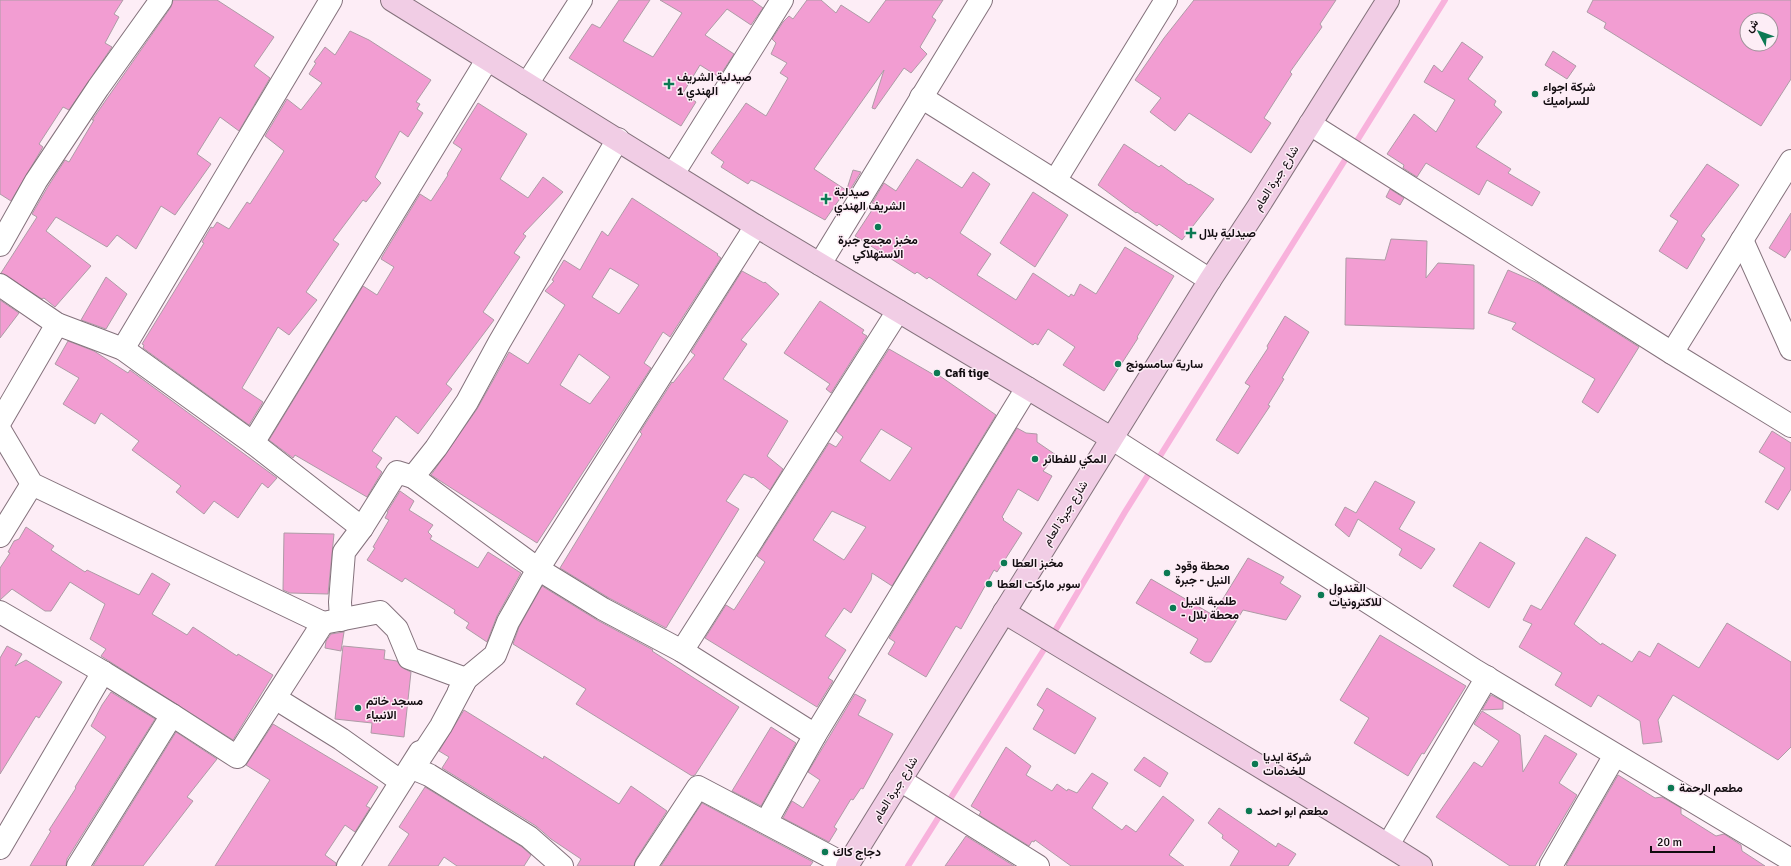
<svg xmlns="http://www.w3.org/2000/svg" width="1791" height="866" font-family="Signika,Vazirmatn,sans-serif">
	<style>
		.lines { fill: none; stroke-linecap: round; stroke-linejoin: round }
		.stream { stroke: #f8b2dc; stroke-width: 6 }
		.building { fill: #f29dd2; stroke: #ae9ba6; fill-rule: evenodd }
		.street-casing { stroke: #84727c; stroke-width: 24 }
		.secondary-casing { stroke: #84727c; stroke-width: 24 }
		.street { stroke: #fff; stroke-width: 22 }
		.secondary { stroke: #f1cde5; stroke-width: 22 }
		.poi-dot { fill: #0c7953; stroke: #fdedf6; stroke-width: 1.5 }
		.labels { text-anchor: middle; stroke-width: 3; stroke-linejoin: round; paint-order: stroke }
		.poi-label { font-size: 12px; font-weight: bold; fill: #110b0f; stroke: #fdedf6; text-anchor: start }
		.street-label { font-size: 12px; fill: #110b0f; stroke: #fdedf6 }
	</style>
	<rect width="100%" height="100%" fill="#fdedf6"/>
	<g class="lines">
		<path class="stream" d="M908,866L1043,651L1125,512L1445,0"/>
	</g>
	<g class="building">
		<path d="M0,0H123L114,14L119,17L105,43L112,47L69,110L63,107L39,144L43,147L11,201L0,194Z"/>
		<path d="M173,0H217L274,37L254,66L270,78L239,131L220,117L197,154L211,164L175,215L161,206L136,249L117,235L107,247L56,217L46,231L91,266L55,307L44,298L42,299L1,273L37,217L32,214L47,188L65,160L69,162L94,120H92L171,7Z"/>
		<path d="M619,0H650L623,41L653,57L682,13L660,0H752L763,8L751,25L727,9L705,35L734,54L719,77L700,65L683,93L696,102L681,126L569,58L592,24L600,28Z"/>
		<path d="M807,0H821L836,13L841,5L869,23L886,0H943L932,17L936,20L920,47L927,54L911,73L904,68L875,109L872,108L884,70L814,169L846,190L825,220L756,182L751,180L748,184L721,167L724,162L711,153L746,103L766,116L788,78L780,73L787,63L771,54L776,43L772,39L783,22L789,16L793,19Z"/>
		<path d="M1194,0H1336L1320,24L1322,27L1290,72L1292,74L1264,118L1271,123L1251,153L1189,113L1175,131L1150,112L1161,98L1135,80L1164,38Z"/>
		<path d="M1593,0H1791V79L1761,126L1604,28L1606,23L1587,12ZM1747,20H1771V44H1747Z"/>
		<path d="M350,31L369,40L431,80L416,102L420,104L417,109L423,113L408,137L400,131L375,177L381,183L366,202L363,200L333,240L339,244L306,292L317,300L289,335L278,327L242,388L263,402L249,425L143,348L144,345L142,344L204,243L202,242L211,227L213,228L217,222L229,229L247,202L250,204L284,151L265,136L287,99L301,110L322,83L309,74L316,63L314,62L325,47L335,55Z"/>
		<path d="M1462,42L1483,57L1468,79L1496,101L1494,105L1502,112L1476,147L1511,169L1508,173L1540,192L1532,206L1487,180L1479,195L1426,163L1417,177L1403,168L1404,165L1387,154L1414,114L1436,132L1455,100L1424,82L1434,65L1442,72Z"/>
		<path d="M1553,51L1576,66L1567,79L1545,65Z"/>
		<path d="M478,103L527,134L500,179L528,198L543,177L563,192L523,234L526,236L514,253L520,257L483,312L494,320L446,384L452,389L418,434L396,416L372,451L382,458L376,467L382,472L367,497L295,455L293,458L269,440L363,286L377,295L394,267L381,259L383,255L420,194L431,201L448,175L447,174L462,149L453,143Z"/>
		<path d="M1124,144L1159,167L1161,165L1189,185L1190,184L1214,199L1182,240L1159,224L1157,226L1137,212L1136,213L1098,185Z"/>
		<path d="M917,159L962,188L973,172L990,184L960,233L991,254L977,275L1016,300L1033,273L1069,297L1071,294L1074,296L1080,284L1096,294L1125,247L1174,276L1137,337L1138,338L1104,391L1063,365L1075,347L1048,329L1038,345L1035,343L1033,345L929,277L927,279L917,272L915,274L855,236L876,204L872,203L884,183L896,191Z"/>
		<path d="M1707,164L1739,185L1701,236L1705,239L1687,269L1659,251L1678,221L1670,216Z"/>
		<path d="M853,170L861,172L847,195H845Z"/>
		<path d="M1390,189L1404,198L1400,205L1386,197Z"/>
		<path d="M1033,192L1068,215L1035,267L1000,243Z"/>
		<path d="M632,198L718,254L717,255L721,258L670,337L663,332L644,363L651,368L537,543L431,475L477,409L509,352L528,364L565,305L545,291L554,281L552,280L564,260L580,270L602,231L608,236ZM610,268L639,285L619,314L592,297ZM579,354L610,377L590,404L560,385Z"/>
		<path d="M1791,213V249L1785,258L1769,248Z"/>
		<path d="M1391,239L1427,241L1426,278L1438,263L1474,265V329L1345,325L1346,258L1385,260Z"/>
		<path d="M1508,270L1538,283L1639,347L1598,413L1582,402L1595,379L1512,329L1516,323L1488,313Z"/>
		<path d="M742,271L764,283L765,282L779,294L741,340L747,344L723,379L788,421L767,456L783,469L770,490L753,477L752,478L744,474L726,501L739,509L666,628L609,598L560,568L642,434L640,432L672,382L673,383L695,355L691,352Z"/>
		<path d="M106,277L127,294L106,329L81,320Z"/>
		<path d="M0,300L19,313L0,338Z"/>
		<path d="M820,301L864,330L862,333L867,336L831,393L826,389L830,384L784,353Z"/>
		<path d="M1285,316L1309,332L1282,378L1284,379L1268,405L1270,406L1238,454L1216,440L1250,386L1245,383L1268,348L1267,346Z"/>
		<path d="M68,341L94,351L128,373L130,370L277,478L268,488L262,483L238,518L214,501L204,514L176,492L181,486L132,450L139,441L101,413L95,424L63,404L79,378L55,364Z"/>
		<path d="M889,349L936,376L937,374L996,415L892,586L872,573L871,580L851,613L844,608L825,636L846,650L828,678L833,681L817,707L705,638L726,605L734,610L765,562L757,556L829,443L836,447L843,437L836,431ZM881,429L912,448L890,481L860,461ZM832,511L866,527L844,560L813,540Z"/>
		<path d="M1017,428L1026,433L1037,434V442L1056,455L1043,471L1052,476L1038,501L1018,489L1002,517L1004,519L1003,520L1022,533L997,572L994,570L961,629L956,626L926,677L888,654L895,642L889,638Z"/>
		<path d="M1772,431L1791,443V489L1778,510L1765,502L1785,468L1759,452Z"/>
		<path d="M1375,481L1415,502L1399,529L1435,549L1421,569L1399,555L1402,549L1358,519L1349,537L1335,525L1345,507L1356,513Z"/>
		<path d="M400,491L414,501L409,510L433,525L428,532L432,536L430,539L478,568L488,552L521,573L497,616L487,642L466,628L469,623L454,613L455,610L405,578L402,582L367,560L375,548L373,547L389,520L385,518L388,512H387Z"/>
		<path d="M26,527L54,546L51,550L85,572L87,570L139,595L152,573L170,584L152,614L187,635L193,627L237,656L238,654L273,675L233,740L101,656L106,649L90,639L105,604L70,582L51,611H45L12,589L0,600V568L10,553L8,552L14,541L19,539Z"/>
		<path d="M284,533L334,534L328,594L290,593L283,590Z"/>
		<path d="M1586,537L1616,555L1574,624L1601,645L1602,643L1632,662L1639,651L1650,657L1658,643L1699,668L1727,623L1791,662V747L1778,760L1673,695L1658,720L1662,742L1643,744L1640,721L1598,695L1591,707L1555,685L1562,673L1519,647L1532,624L1523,620L1531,605L1541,610Z"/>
		<path d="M1480,542L1515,563L1489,608L1453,586Z"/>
		<path d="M1248,558L1284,577L1280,583L1301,596L1286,620L1243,610L1211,662H1205L1190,653L1198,639L1136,603L1151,579L1213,615Z"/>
		<path d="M542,586L597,620L653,650L652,651L739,707L695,775L692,776L576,704L586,689L513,644L519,627Z"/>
		<path d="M344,632L341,651L325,648L326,641L331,634Z"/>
		<path d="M1380,635L1466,686L1424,754L1422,753L1408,776L1354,743L1369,718L1340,700Z"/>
		<path d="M7,646L22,654L15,666L26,660L62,682L39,718L36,716L0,774V658Z"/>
		<path d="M343,646L385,650L384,659L397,661L401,667L411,672L404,737L371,733L372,723L335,719Z"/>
		<path d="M1047,688L1096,718L1075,754L1033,729L1044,710L1037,705Z"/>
		<path d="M111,692L155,719L67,859L66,866H30L51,831L49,830L76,788L75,787L106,737L91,726L102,705Z"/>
		<path d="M855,694L866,700L858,715L893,734L863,789L861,788L853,800L851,799L834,827L837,829L829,842L783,818L792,801L803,808L820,780L808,772Z"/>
		<path d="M1491,695L1503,701V709L1482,710Z"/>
		<path d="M464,710L543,759L544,756L619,804L631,786L667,811L636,859L634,866H577L581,859L551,839L536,826L442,768L449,757L439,751Z"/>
		<path d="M1482,711L1520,735L1523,772L1545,735L1577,754L1559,783L1577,795L1535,866H1510L1436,817L1474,762L1482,767L1499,741L1474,724Z"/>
		<path d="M273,724L378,787L366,806L370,808L355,832L345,825L325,855L336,863V866H215L270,780L246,765Z"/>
		<path d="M771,727L796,743L761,806L732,791Z"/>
		<path d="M176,732L217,759L187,797L193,801L143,866H93Z"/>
		<path d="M1006,747L1031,766L1026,775L1052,791L1057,784L1067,791L1068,789L1077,793L1092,773L1108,783L1092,808L1122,830L1126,825L1136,832L1163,796L1194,820L1169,855L1184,866H1071L1035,840L1034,842L1032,841L1029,846L979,815L981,812L971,806Z"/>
		<path d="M1144,757L1168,773L1160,787L1134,770Z"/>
		<path d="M1618,775L1655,798L1662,797L1681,808V814L1716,836L1724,834L1741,845L1742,851L1765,866H1568L1566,865Z"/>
		<path d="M425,787L522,847L531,855L524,866H457L444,857L438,866H388L409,834L399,827Z"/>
		<path d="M702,803L813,862L810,866H661Z"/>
		<path d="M1219,808L1276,847L1278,843L1296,854L1288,866H1230L1239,851L1222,838L1223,835L1208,823Z"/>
		<path d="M966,836L1014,866H945Z"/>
	</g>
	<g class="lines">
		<g class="street-casing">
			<g id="street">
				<path d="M527,84L581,0"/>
				<path d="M921,97L1055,181L1210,280"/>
				<path d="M1310,124L1672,353L1791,426"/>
				<path d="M673,174L782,0"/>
				<path d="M1055,181L1166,0"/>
				<path d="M1742,240L1791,349"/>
				<path d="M0,245L36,181L98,88L161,0"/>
				<path d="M820,264L981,0"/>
				<path d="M0,285L57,324L123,349L253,443L362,528"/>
				<path d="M123,349L331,0"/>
				<path d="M1672,353L1791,161"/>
				<path d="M0,422L57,324"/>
				<path d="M0,430L32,484L323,623L380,612L397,629L409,658L466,679L441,726L418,761L417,770L429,775L529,837L562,866"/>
				<path d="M1111,438L1476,671L1791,860"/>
				<path d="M253,443L487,60"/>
				<path d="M413,477L538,569L603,609L682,651L815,735"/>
				<path d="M0,536L32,484"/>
				<path d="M0,612L103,672L172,715"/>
				<path d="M341,620L340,602L344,552L362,528L397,472L413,477L436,448L467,402L499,343L618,139"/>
				<path d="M682,651L898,311"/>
				<path d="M459,691L466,679L495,655L508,622L538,569L756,226"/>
				<path d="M275,698L341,739L400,781"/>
				<path d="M900,780L1038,866"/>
				<path d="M766,822L815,735L1027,388"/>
				<path d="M1388,845L1487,677"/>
				<path d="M0,848L103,672"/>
				<path d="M78,866L172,715L237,757L323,623"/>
				<path d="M348,866L420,752"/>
				<path d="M646,866L698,787L848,866"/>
				<path d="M1551,866L1615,755"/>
			</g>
		</g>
		<g class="secondary-casing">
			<g id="secondary">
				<path d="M392,0L756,226L1111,438"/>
				<path d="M1004,612C1143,697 1284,779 1421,866"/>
				<path d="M847,866L1210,280L1258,207L1388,0"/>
			</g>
		</g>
		<use href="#street" class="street"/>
		<use href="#secondary" class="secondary"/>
	</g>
	<g class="poi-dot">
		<path d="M667 78h4v4h4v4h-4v4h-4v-4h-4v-4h4z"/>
		<circle cx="1535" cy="94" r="4"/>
		<path d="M824 193h4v4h4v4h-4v4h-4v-4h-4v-4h4z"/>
		<circle cx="878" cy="227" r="4"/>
		<path d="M1189 227h4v4h4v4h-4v4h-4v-4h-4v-4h4z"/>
		<circle cx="1118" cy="364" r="4"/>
		<circle cx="937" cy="373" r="4"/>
		<circle cx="1035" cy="459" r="4"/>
		<circle cx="1004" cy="563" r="4"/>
		<circle cx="1167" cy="573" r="4"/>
		<circle cx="989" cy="584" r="4"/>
		<circle cx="1321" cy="595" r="4"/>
		<circle cx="1173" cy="608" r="4"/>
		<circle cx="358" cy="708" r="4"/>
		<circle cx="1255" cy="764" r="4"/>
		<circle cx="1671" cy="788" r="4"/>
		<circle cx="1249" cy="811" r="4"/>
		<circle cx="825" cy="852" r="4"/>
	</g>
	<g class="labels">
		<g class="poi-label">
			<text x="677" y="81">صيدلية الشريف<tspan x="677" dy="14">الهندي 1</tspan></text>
			<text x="1543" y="91">شركة اجواء<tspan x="1543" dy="14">للسراميك</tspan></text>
			<text x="834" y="196">صيدلية<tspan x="834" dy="14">الشريف الهندي</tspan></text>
			<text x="1199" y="237">صيدلية بلال</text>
			<text x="878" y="244" text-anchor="middle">مخبز مجمع جبرة<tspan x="878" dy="14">الاستهلاكي</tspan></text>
			<text x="1126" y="368">سارية سامسونج</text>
			<text x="945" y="377">Cafi tige</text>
			<text x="1043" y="463">المكي للفطائر</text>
			<text x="1012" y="567">مخبز العطا</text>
			<text x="1175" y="570">محطة وقود<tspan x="1175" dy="14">النيل - جبرة</tspan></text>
			<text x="997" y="588">سوبر ماركت العطا</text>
			<text x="1329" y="592">القندول<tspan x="1329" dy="14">للاكترونيات</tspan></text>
			<text x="1181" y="605">طلمبة النيل<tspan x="1181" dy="14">- محطة بلال</tspan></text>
			<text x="366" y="705">مسجد خاتم<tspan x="366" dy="14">الانبياء</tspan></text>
			<text x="1263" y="761">شركة ايديا<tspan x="1263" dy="14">للخدمات</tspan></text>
			<text x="1679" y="792">مطعم الرحمة</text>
			<text x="1257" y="815">مطعم ابو احمد</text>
			<text x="833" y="856">دجاج كاك</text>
		</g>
		<g class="street-label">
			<text transform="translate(1276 178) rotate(-58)" y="4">شارع جبرة العام</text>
			<text transform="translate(1065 513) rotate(-58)" y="4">شارع جبرة العام</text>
			<text transform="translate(895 789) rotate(-58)" y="4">شارع جبرة العام</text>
		</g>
	</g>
	<g transform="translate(1759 32) rotate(311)"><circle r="19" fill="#fdedf6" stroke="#9f939a"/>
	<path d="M0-3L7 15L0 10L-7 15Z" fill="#0c7953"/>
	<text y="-6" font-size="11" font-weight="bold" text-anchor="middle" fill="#110b0f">ش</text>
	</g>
	<path d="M1651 846v6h63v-6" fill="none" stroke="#110b0f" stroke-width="2"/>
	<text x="1657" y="846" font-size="12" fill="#110b0f" stroke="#fdedf6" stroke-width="3" paint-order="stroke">20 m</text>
</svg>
